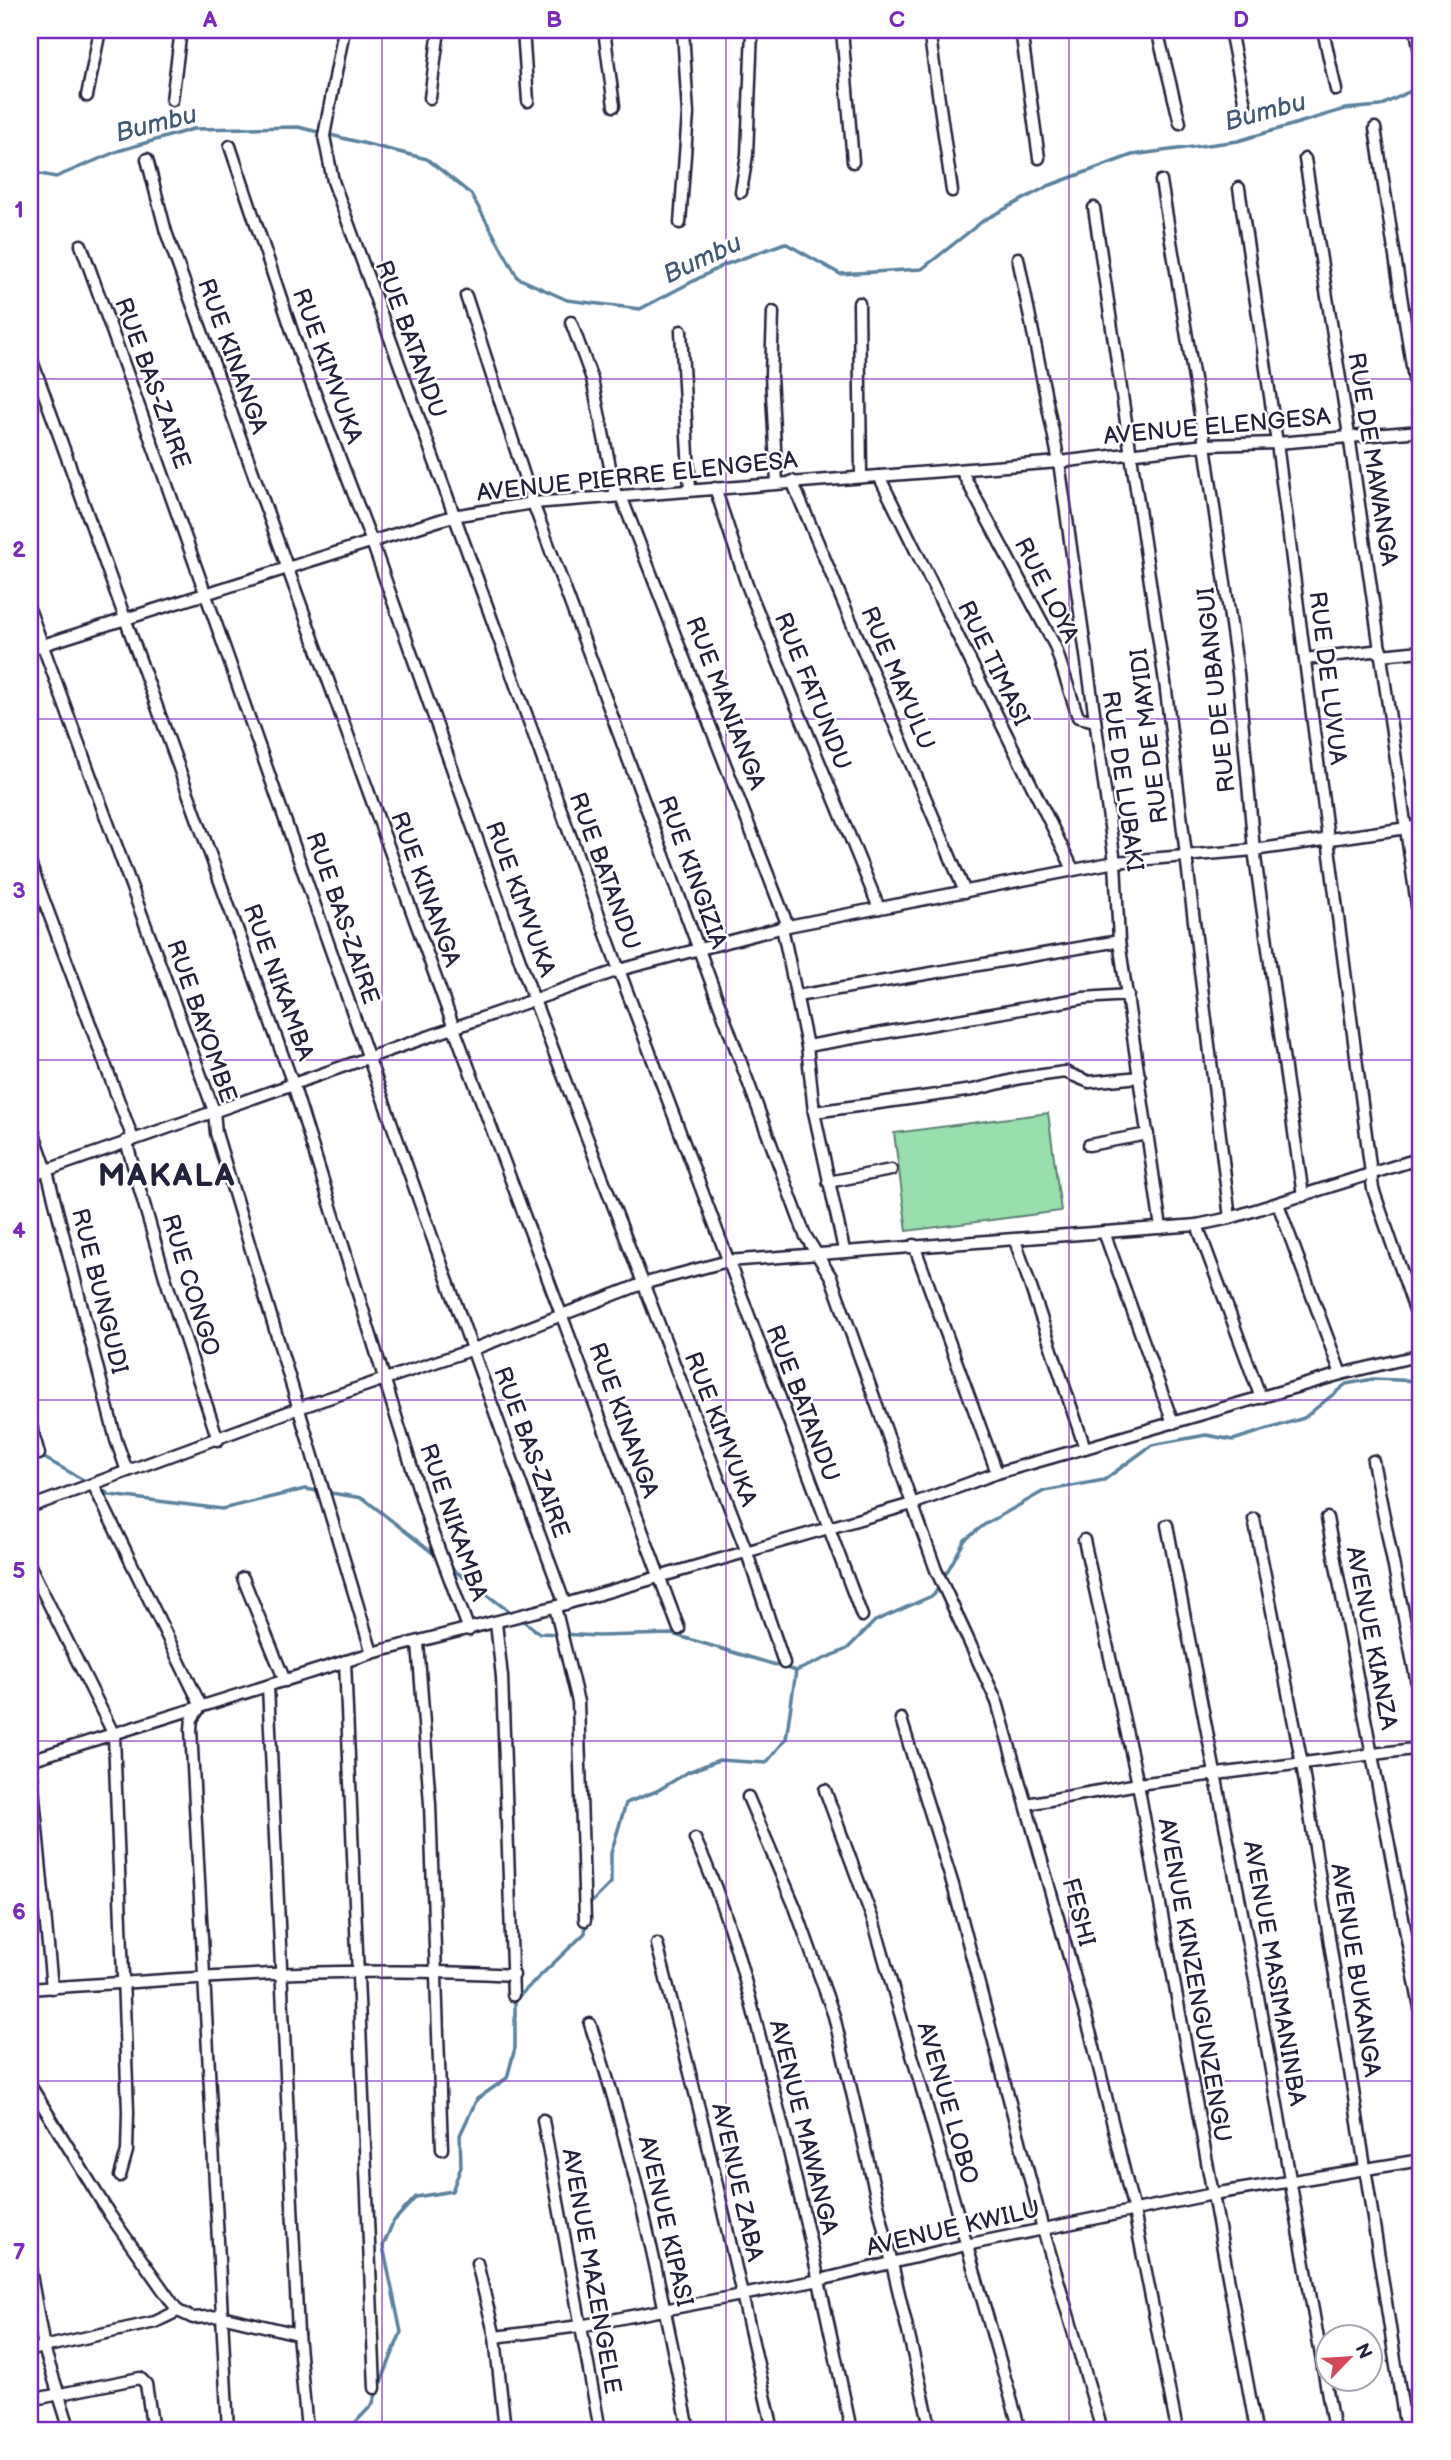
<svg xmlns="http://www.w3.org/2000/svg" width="1451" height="2460" font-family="'Balsamiq Sans',sans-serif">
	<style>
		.grass { fill: #98dfad; stroke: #5d8074; stroke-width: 2 }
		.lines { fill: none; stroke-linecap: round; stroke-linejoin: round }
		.stream { stroke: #5a829e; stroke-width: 3.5 }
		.street-casing { stroke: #22223b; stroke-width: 15 }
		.street { stroke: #fff; stroke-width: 10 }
		.grid { fill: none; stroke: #7b2cbf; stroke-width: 2; stroke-opacity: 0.55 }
		.labels { text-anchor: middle; stroke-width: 5; stroke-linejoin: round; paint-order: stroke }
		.street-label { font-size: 24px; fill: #22223b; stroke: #fff }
		.water-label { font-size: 26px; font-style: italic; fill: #435a75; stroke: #fff }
		.district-label { font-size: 32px; font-weight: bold; letter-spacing: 2px; fill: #22223b; stroke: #fff }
		.neatline { fill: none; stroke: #7b2cbf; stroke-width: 2.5 }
		.grid-label { font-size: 23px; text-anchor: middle; font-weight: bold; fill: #7b2cbf }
	</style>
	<rect width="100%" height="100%" fill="#fff"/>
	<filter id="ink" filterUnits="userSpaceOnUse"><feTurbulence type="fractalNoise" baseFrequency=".0143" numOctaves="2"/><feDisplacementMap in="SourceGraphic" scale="14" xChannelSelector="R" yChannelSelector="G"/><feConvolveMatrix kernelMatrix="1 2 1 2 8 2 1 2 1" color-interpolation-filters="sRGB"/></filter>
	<g filter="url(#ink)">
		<path class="grass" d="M1048,1113L1061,1211L907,1231L894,1133Z"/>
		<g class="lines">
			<g class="stream">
				<path d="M30,172L56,177L118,151L193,129L298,127L427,159L471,194L518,278L567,300L640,309L724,265L785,243L840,274L922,269L984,220L1048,186L1132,155L1238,141L1345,109L1380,106L1421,86"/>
				<path d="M30,1450L89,1483"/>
				<path d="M99,1488L110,1495L222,1509L305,1489L363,1498L439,1558"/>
				<path d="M447,1565L514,1615"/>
				<path d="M521,1619L539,1633L598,1636L672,1634L796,1671L847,1649L875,1621L934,1595L965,1540L984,1525L1044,1491L1104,1480L1152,1445L1206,1435L1233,1440L1304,1418L1346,1384L1373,1379L1421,1381"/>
				<path d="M588,1906L611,1883V1853L626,1803L657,1791L688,1772L719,1760L766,1763L786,1739L796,1671"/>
				<path d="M348,2430L372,2405L401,2332L383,2246L393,2222L416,2197L452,2191L461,2167L460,2135L477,2099L507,2078L515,2048V2000L585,1933L586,1920"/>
			</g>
			<g class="street-casing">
				<g id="street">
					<path d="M344,30L324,136L333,181L619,970L862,1616"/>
					<path d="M523,30L528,101"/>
					<path d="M604,30L614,106"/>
					<path d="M842,30L853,162"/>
					<path d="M929,30L952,191"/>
					<path d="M1021,30L1039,158"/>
					<path d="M1157,30L1180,123"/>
					<path d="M1230,30L1245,105"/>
					<path d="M1323,30L1336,90"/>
					<path d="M1416,30L1421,58"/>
					<path d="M87,96L100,30"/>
					<path d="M430,98L439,30"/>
					<path d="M172,100L181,30"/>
					<path d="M1375,128L1421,424"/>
					<path d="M230,146L299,352L372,542L534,1000L746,1550L784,1663"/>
					<path d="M147,159L166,232L454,1028L679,1629"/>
					<path d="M1305,159L1349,435L1421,933"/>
					<path d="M1161,181L1205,445L1238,673L1254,850L1303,1196"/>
					<path d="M1239,188L1277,443L1373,1189L1421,1327"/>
					<path d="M741,192L747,155L752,30"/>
					<path d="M1094,208L1165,682L1230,1218"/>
					<path d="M680,223L688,114L683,30"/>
					<path d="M81,245C245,697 398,1153 565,1604"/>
					<path d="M1018,258L1059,462L1115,862L1119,941L1161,1228"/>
					<path d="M466,296L533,503L805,1235L831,1277L936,1570L997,1702L1091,2035L1134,2211L1177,2430"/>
					<path d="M859,303L861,476"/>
					<path d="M773,312L771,376L777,483"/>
					<path d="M571,322L592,379L616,496"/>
					<path d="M681,331L690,490"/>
					<path d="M30,355L293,1084L430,1526L469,1630"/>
					<path d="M961,470L1055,646L1078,717L1095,721"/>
					<path d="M879,476L1073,869"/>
					<path d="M792,481L965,892"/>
					<path d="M715,488L747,585L879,908"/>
					<path d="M621,496L788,926"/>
					<path d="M30,611L214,1111L216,1133L372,1653"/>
					<path d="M30,649L453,516L533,503L1059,462L1205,445L1277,443L1421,431"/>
					<path d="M1381,655L1421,651"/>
					<path d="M1305,659L1381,650"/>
					<path d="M30,863L133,1139"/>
					<path d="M782,927L807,1046L814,1112L844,1250"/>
					<path d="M797,996L1119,941"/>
					<path d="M807,1046L1084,998L1128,995"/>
					<path d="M814,1112L973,1090L1021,1078L1065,1072L1089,1082L1140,1077"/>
					<path d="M30,1122L47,1171L116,1440L127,1471"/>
					<path d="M126,1141L165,1277L218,1440"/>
					<path d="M1089,1145L1148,1134"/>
					<path d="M30,1176L619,970L788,926L1115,862L1254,850L1421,826"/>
					<path d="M828,1182L891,1170"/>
					<path d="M1278,1204L1341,1374"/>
					<path d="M1197,1225L1261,1398"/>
					<path d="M1104,1232L1173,1423"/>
					<path d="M1015,1240L1085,1448"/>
					<path d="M914,1245L997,1473"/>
					<path d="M30,1422L39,1454"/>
					<path d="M1373,1461L1421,1704"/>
					<path d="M93,1484L201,1706L192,1719L191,1729L228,2430"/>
					<path d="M30,1507L299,1408L471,1350L642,1284L728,1261L1197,1225L1230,1218L1421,1158"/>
					<path d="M1327,1518L1421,2013"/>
					<path d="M1254,1519L1302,1764L1406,2430"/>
					<path d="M1167,1525L1256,1985L1334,2430"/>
					<path d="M1084,1540L1138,1784L1256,2430"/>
					<path d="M30,1566L114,1735L128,2111L127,2151L120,2176"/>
					<path d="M243,1578L285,1681"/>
					<path d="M555,1607L578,1702L585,1920"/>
					<path d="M496,1623L502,1677L513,1995"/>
					<path d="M418,1643L430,1804L442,2149"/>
					<path d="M345,1661L375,2388"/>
					<path d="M268,1686L298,2334L307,2430"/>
					<path d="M901,1719L953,1885L1043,2229L1102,2430"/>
					<path d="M30,1755L52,1988"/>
					<path d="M30,1760L372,1653L565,1604L912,1504L997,1473L1085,1448L1341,1374L1421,1355"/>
					<path d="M825,1790L874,1923L1020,2430"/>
					<path d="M748,1797L795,1907L834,2016L931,2430"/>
					<path d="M1027,1804L1138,1784L1421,1748"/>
					<path d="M695,1839C728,1909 746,1982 765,2057C798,2180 825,2305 851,2430"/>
					<path d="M657,1944L704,2128L773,2430"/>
					<path d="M30,1989C191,1978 352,1965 514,1975"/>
					<path d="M590,2024C635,2156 662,2294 689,2430"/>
					<path d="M30,2085L110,2215L178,2311L193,2318L221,2316L298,2334"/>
					<path d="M543,2120L600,2430"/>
					<path d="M477,2263L495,2337L505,2430"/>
					<path d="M30,2269L44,2348L70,2430"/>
					<path d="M495,2337L580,2326L820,2280L966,2245L1213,2194L1421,2160"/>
					<path d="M30,2350L155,2322L178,2311"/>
					<path d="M30,2400L140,2378L146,2384L153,2430"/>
				</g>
			</g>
			<use href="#street" class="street"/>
		</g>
	</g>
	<path class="grid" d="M382,30V2430M726,30V2430M1069,30V2430M30,379H1421M30,719H1421M30,1060H1421M30,1400H1421M30,1741H1421M30,2081H1421"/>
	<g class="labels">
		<g class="street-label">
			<text transform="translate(411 339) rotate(70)" y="8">RUE BATANDU</text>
			<text transform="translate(233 356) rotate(70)" y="8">RUE KINANGA</text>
			<text transform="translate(328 366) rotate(70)" y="8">RUE KIMVUKA</text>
			<text transform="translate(153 383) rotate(70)" y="8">RUE BAS-ZAIRE</text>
			<text transform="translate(1217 426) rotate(-5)" y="8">AVENUE ELENGESA</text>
			<text transform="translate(1373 459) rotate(81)" y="8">RUE DE MAWANGA</text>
			<text transform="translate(637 476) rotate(-6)" y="8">AVENUE PIERRE ELENGESA</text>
			<text transform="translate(1047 590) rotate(63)" y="8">RUE LOYA</text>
			<text transform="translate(994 663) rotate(64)" y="8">RUE TIMASI</text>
			<text transform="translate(898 678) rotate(67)" y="8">RUE MAYULU</text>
			<text transform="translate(1328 678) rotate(83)" y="8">RUE DE LUVUA</text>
			<text transform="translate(1216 690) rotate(-96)" y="8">RUE DE UBANGUI</text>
			<text transform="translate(813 691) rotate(68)" y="8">RUE FATUNDU</text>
			<text transform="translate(726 703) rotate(69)" y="8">RUE MANIANGA</text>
			<text transform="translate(1149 736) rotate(-97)" y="8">RUE DE MAYIDI</text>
			<text transform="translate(1123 781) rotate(82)" y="8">RUE DE LUBAKI</text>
			<text transform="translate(605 871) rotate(70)" y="8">RUE BATANDU</text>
			<text transform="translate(693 872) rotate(70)" y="8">RUE KINGIZIA</text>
			<text transform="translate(426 889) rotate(70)" y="8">RUE KINANGA</text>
			<text transform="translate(521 899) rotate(70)" y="8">RUE KIMVUKA</text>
			<text transform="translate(343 918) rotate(71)" y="8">RUE BAS-ZAIRE</text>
			<text transform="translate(279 982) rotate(70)" y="8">RUE NIKAMBA</text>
			<text transform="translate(202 1021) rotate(71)" y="8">RUE BAYOMBE</text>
			<text transform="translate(191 1285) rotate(73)" y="8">RUE CONGO</text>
			<text transform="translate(100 1291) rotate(76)" y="8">RUE BUNGUDI</text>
			<text transform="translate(803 1403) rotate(69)" y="8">RUE BATANDU</text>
			<text transform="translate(624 1420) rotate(70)" y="8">RUE KINANGA</text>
			<text transform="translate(721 1429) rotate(69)" y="8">RUE KIMVUKA</text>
			<text transform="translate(532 1452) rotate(70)" y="8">RUE BAS-ZAIRE</text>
			<text transform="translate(454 1522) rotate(71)" y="8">RUE NIKAMBA</text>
			<text transform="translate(1372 1638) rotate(79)" y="8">AVENUE KIANZA</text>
			<text transform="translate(1079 1912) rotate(75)" y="8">FESHI</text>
			<text transform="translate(1356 1970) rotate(81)" y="8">AVENUE BUKANGA</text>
			<text transform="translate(1275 1973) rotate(80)" y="8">AVENUE MASIMANINBA</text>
			<text transform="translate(1195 1980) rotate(80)" y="8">AVENUE KINZENGUNZENGU</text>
			<text transform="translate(948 2103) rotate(74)" y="8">AVENUE LOBO</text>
			<text transform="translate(804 2127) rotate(76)" y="8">AVENUE MAWANGA</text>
			<text transform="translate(738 2182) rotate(77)" y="8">AVENUE ZABA</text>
			<text transform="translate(666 2221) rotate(77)" y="8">AVENUE KIPASI</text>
			<text transform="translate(953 2228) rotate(-13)" y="8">AVENUE KWILU</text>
			<text transform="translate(592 2271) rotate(80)" y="8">AVENUE MAZENGELE</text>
		</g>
		<g class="water-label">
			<text transform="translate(1265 111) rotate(-15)" y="9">Bumbu</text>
			<text transform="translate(156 123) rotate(-14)" y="9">Bumbu</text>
			<text transform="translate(702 258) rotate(-25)" y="9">Bumbu</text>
		</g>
		<g class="district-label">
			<text x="167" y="1186">MAKALA</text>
		</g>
	</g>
	<rect width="1451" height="2460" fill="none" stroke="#fff" stroke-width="77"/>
	<g transform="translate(1349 2358) rotate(65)"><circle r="33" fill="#ffffff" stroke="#a7a7b1" stroke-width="2"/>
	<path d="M0-5L12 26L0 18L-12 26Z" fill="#d1495b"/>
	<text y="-10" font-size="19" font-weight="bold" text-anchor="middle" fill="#22223b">N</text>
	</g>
	<rect x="38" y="38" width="1374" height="2384" class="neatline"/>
	<g class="grid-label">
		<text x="210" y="27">A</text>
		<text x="554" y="27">B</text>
		<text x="897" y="27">C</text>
		<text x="1241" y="27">D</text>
		<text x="19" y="217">1</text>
		<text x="19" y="557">2</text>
		<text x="19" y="898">3</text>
		<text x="19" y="1238">4</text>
		<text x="19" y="1578">5</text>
		<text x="19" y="1919">6</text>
		<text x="19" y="2259">7</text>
	</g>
</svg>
